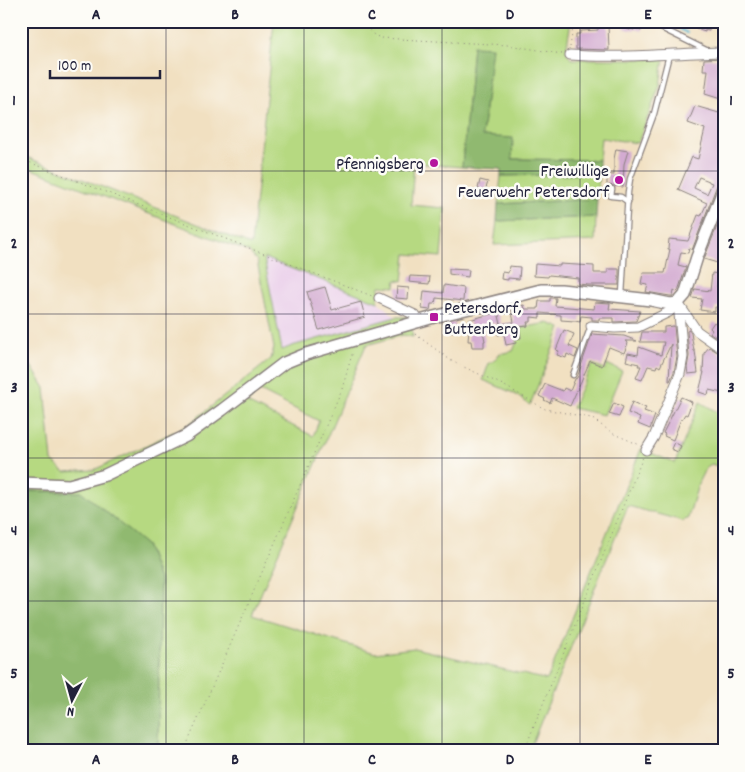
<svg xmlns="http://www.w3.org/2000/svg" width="745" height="772" font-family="Dekko,sans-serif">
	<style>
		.built { fill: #ebd1eb }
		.green { fill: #b6d981; stroke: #6c7e5e; fill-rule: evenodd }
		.forest { fill: #90b96f; stroke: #596e55 }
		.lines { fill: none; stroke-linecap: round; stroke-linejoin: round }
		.stream { stroke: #4cafcb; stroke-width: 2.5 }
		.building { fill: #d3abd1; fill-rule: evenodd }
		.service-casing { stroke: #8a817e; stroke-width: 7 }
		.minor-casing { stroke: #8a817e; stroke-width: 11 }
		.secondary-casing { stroke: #8a817e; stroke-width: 14 }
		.path { stroke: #8a817e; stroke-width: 1; stroke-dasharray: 1 4; stroke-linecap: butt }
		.service { stroke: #fff; stroke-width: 4.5 }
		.minor { stroke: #fff; stroke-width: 9 }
		.secondary { stroke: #fff; stroke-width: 11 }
		.grid { fill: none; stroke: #22223b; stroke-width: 1; stroke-opacity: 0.55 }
		.poi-dot { fill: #b5179e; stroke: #fdfcf7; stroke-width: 2 }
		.labels { text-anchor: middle; stroke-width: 5; stroke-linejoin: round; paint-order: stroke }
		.poi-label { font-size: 18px; fill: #22223b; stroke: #fdfcf7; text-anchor: end }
		.neatline { fill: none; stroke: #22223b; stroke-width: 2 }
		.grid-label { font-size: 16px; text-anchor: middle; font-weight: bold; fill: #22223b }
	</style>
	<rect width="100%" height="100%" fill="#fdfcf7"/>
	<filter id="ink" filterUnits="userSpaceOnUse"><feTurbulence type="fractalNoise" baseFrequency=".02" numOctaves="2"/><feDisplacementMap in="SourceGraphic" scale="10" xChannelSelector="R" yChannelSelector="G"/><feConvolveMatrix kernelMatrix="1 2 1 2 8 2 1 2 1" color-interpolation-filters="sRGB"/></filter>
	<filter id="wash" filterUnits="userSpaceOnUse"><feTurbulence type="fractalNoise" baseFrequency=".0096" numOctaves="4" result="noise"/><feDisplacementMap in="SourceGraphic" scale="20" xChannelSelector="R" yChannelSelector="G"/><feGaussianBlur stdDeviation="1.12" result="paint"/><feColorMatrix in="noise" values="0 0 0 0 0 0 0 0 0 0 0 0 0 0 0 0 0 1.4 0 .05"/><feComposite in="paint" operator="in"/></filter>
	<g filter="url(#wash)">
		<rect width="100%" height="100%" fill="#f1e0c1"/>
		<path class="built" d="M264,257L378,302L396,317L292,346L282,351Z"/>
		<g class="green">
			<path d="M274,21H571L566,51L571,59H664L660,85L638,143L601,138L599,160L512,159L482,136L491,48L473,46L462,167L414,163L411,205L445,208L441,257L406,254L403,281L396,280L395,287L380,286L378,302L264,258L282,350L292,346L396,317H409L413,337L403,335L366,345L252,615L375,653L414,648L547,680L641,449L675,463L700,402L724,416V468L711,464L704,471L699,481L688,518L683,521L628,506L529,751H155L158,744L160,582L146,545L64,491H21V357L28,361L45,388L52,461L65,472L94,470L151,443L188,425L271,359L274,348L257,261L249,252L21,165V155L251,245ZM260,391L319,421L313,436L247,403Z"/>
			<path d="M599,174L597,199L498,204L501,176Z"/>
			<path d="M596,217L595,241L494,245L497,221Z"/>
			<path d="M548,323L561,328L530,405L513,393L483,380L489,363L494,361L499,354L513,351L518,339L522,338L521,328Z"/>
			<path d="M592,364L605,369L607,364L622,371L604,415L572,408Z"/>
		</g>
		<g class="forest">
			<path d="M473,46L492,47L482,136L513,138L512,159L599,160V174L501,176V169L462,167Z"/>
			<path d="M597,199L596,217L497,221L498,204Z"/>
			<path d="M21,491L82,492L146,545L160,582L158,744L155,751H21Z"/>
		</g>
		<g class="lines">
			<path class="stream" d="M667,21L687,33"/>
		</g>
		<g id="blocks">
			<g class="building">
				<path d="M625,21H636L644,24L641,31L635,28L634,30L631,29L630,30L624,28Z"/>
				<path d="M697,21H711L709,31L705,30V32L699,30V29L696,28Z"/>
				<path d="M608,24L609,50L576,49V34H580V31L598,30V25Z"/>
				<path d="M724,58V100L705,94L708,70H703L704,59Z"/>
				<path d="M723,103L724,181L720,182L717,185L692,250L689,248L688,253L681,252L678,265L686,267L678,291L677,292L674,290L673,296H670L646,292L648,285L641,284L643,273H665L670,249H668L669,239L688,241L698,215L701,216L707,203L678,190L692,157L698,159L705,129L688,123L695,106L719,113ZM699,177L709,181V182L712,183L707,194L694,188Z"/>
				<path d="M616,149L628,151L624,164L623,187L607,185V174L614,175V159Z"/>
				<path d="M480,180L488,182L485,191L478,189Z"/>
				<path d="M724,209V217L718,231L724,233V265L704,259Z"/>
				<path d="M535,264L560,266V264L594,266V273H608V269H619V285H588L578,284V278L549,275L548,277L534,276Z"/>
				<path d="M509,266L520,267L519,279L508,278V280L501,279L502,272L508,273Z"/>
				<path d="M449,269L469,270L468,277L449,274Z"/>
				<path d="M712,273L718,274L717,287L724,288V308L715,307V312L700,310L702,299L692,298L695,289L710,291Z"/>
				<path d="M410,276L430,277L429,284L409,282Z"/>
				<path d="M444,285L464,288L463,301L436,298L435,304H431L430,310L422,309L424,291L443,293Z"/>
				<path d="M325,287L332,310L361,302L365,317L319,330L307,292Z"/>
				<path d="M397,287L409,288L408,299L396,298Z"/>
				<path d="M550,298H556L555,306L594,309L595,302L610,303L609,309L640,311L636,321L615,322H614V318H599V320H592V317L581,316L580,322L575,321L561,320V315L540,313V318L531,317V322H527L528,326L519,327L521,338L515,339L516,343L506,345L504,334L498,335L495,323L482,326L485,341H484V347H472L471,341H468L469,329H471L469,320L498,312L501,324L514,322L511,308L524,305L525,309H538L539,301H550Z"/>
				<path d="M449,322L455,323L453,332L447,331Z"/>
				<path d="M714,322L724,329V333L721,337L724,339V342L710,333L712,330L710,328Z"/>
				<path d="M674,326L677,357L674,372L670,381H669L671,344L660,367L657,365L656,368L648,366L642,380L636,378L641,366H638L639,364L626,361L628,353L638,355L639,347L661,355L664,342H640L642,332H664V327Z"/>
				<path d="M564,330L574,334L569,346L578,350L575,358L567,354L566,358L557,355L559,351L556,350Z"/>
				<path d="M689,330L691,333L694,351H695L698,373L688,374L687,368L689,356L687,331Z"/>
				<path d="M592,334L624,336L637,341H625L628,343L624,353L609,347L602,366L590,361L570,406L552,398L550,403L544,400L545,399L539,396L545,384L563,391L564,388L570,391L575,379L577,378Z"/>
				<path d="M709,347L724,356V388L722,393L709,390L708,395L699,392L704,372H703L704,353Z"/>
				<path d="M681,397L692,402L687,415L685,414L682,419H681L673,440L664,436L665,434L663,433Z"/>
				<path d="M632,402L646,408L644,411L655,415L650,429L638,424L640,418L628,413Z"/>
				<path d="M614,403L623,407L619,417L609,414Z"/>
				<path d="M674,442L681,446L678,452L671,449Z"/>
			</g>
		</g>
	</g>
	<g filter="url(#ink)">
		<use href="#blocks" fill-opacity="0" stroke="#8a817e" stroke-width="1"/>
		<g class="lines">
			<g class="service-casing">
				<g id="service">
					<path d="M647,21L708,51"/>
					<path d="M612,189L611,196L621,197L628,202"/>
					<path d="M622,295L628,192L630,179L654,114L669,55"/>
					<path d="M573,375L591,326"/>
				</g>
			</g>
			<g class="minor-casing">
				<g id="minor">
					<path d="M570,55C622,59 673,53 724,52"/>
					<path d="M379,298L415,315L419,322"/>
					<path d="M678,303L697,331L724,350"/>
					<path d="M591,326L615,328L638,327L669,312L678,303"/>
					<path d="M646,450L654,437L680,374L683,357L678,303"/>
				</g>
			</g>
			<g class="secondary-casing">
				<path id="secondary" d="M21,483L69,485L105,475L186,436L222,410L284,363L306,354L434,317L541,290H561L651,300L670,304L678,303L685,295L697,257L724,188"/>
			</g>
			<g class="path">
				<path d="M366,21C368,31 372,35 381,38L508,45L562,54"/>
				<path d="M570,47L574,21"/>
				<path d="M21,159L372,296"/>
				<path d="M415,334L453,362L503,385L545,409L591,418L614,434L640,445"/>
				<path d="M184,751L342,389L353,351"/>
				<path d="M524,751L643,457"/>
			</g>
			<use href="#service" class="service"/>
			<use href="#minor" class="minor"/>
			<use href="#secondary" class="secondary"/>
		</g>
	</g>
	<path class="grid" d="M166,21V751M304,21V751M442,21V751M580,21V751M21,171H724M21,314H724M21,458H724M21,601H724"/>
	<g class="poi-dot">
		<circle cx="434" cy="163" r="5"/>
		<circle cx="619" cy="180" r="5"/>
		<rect x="429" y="312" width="10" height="10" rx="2.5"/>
	</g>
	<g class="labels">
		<g class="poi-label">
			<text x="424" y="169">Pfennigsberg</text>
			<text x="609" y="176">Freiwillige<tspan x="609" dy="21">Feuerwehr Petersdorf</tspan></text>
			<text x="444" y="313" text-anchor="start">Petersdorf,<tspan x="444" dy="21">Butterberg</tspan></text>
		</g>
	</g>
	<rect width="745" height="772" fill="none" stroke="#fdfcf7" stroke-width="55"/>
	<g transform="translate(72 700) rotate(186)" stroke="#fdfcf7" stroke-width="4" paint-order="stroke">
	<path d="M0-4L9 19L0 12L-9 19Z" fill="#22223b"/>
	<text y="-8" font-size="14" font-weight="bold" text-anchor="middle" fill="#22223b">N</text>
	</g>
	<path d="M50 70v8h110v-8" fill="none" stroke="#22223b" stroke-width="2.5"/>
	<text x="58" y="70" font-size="15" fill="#22223b" stroke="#fdfcf7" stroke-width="4" paint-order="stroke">100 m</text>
	<rect x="28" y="28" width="690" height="716" class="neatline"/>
	<g class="grid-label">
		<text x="96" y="19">A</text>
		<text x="235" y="19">B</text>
		<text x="372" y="19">C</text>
		<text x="510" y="19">D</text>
		<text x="648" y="19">E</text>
		<text x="14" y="105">1</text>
		<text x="731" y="105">1</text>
		<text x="14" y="248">2</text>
		<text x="731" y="248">2</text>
		<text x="14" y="392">3</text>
		<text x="731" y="392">3</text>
		<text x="14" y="535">4</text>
		<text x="731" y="535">4</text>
		<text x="14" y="678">5</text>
		<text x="731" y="678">5</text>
		<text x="96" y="764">A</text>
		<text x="235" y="764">B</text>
		<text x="372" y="764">C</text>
		<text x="510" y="764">D</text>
		<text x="648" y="764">E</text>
	</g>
</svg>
